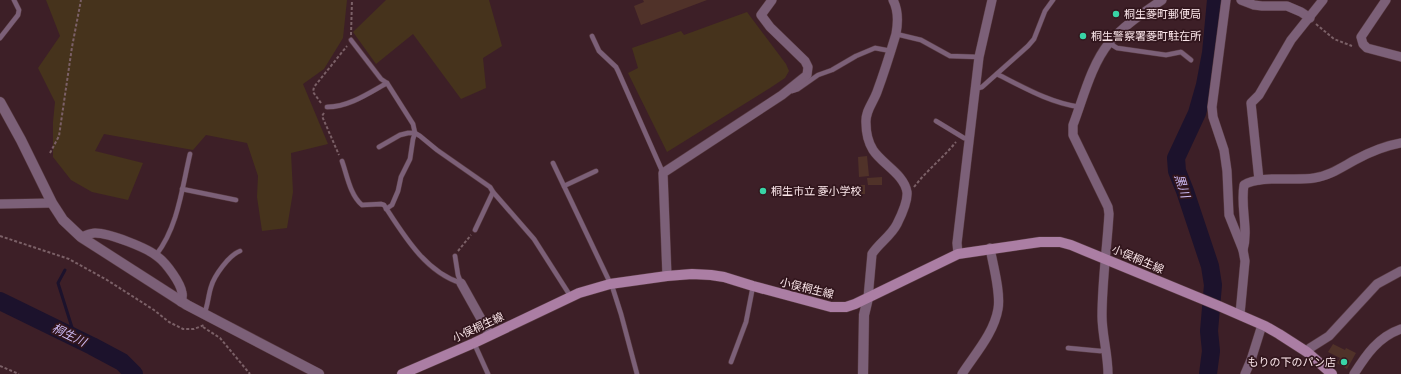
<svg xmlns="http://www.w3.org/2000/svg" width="1401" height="374" font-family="'Roboto Condensed','Noto Sans JP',sans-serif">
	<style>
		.green { fill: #46331c }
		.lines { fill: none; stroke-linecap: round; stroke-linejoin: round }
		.stream { stroke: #1c122c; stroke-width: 3 }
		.river { stroke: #1c122c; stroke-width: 18 }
		.building { fill: #503229 }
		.service-casing { stroke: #583b42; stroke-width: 5.5 }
		.minor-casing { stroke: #583b42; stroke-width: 10 }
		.tertiary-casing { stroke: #583b42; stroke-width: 11 }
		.secondary-casing { stroke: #583b42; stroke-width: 11 }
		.path { stroke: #7b6067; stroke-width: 2; stroke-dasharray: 3 2; stroke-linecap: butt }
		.service { stroke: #7c6078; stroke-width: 4.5 }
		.minor { stroke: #7c6078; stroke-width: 9 }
		.tertiary { stroke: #7c6078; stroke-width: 10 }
		.secondary { stroke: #ab7ea4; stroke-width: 10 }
		.poi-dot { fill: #38d4a6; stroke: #32161d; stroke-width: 1.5 }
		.labels { text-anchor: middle; stroke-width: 3.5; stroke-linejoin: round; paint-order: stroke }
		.poi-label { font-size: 11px; fill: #fbe6ea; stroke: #32161d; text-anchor: start }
		.street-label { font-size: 11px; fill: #fbe6ea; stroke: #32161d }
		.water-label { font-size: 12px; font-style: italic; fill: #ccbaf4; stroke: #32161d }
	</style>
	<rect width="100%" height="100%" fill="#3d1f27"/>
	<g class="green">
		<path d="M46,0H347L343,38L324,69L303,84L328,144L291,153L293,192L287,228L262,231L257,197L258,176L247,143L206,135L193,150L104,134L95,151L143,163L128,200L92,192L71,180L53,157V122L55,102L38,68L60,36Z"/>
		<path d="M386,0H489L502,46L483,58L486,88L461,99L413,34L376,64L353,32Z"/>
		<path d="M747,12L786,64L789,71L785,78L770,88L667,152L628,73L638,68L632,48L681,31L684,35Z"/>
	</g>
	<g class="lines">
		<path class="stream" d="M65,270L58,283L75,337"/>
		<g class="river">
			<path d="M0,301L92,346L122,362L134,374"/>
			<path d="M1208,374L1211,351L1209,331L1213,285L1210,266L1185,191L1177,171L1176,158L1197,113L1205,85L1211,53L1216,0"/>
		</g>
	</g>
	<g class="building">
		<path d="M643,0H707L641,25L634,6L644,2Z"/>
		<path d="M867,156L869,176L859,177L858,157Z"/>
		<path d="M882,177V185H868L867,178Z"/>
		<rect x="861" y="185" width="4" height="9"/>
		<path d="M1333,344L1345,350L1346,348L1356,353L1347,369L1337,363L1340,358L1328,352Z"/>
	</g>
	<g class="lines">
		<g class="service-casing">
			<g id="service">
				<path d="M896,34L921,40L950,56L979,57"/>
				<path d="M592,36L599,51L616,67L618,71L663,173"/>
				<path d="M0,38L18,15L19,10L14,0"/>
				<path d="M351,40L381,79L387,83L413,124L415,133L413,139L410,159L401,177L398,191L392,205L386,209"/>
				<path d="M1109,43L1117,48L1166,55L1181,52L1191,60"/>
				<path d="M997,74C1023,87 1050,103 1080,107"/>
				<path d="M975,89L982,87L1028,46L1034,39L1045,11L1053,0"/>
				<path d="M792,91L798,89L818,75L832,70L856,56L875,48L891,51"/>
				<path d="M327,107C349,107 369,93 387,83"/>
				<path d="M936,121L964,138L969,139"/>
				<path d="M379,147L400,135L408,133H415L420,136L437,150L490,187L493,192L534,239L571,297"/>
				<path d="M342,161C347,175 350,195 362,205L381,204L384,205C403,234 425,272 461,283"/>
				<path d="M553,163L613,289L621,314L637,374"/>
				<path d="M564,186L596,171"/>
				<path d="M182,189L236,200"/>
				<path d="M475,230L493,192"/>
				<path d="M156,255C178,227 182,188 190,154"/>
				<path d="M455,256L458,275L461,283"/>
				<path d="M204,314C208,306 208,296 211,287C214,276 229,255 240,251"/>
				<path d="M474,343L488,374"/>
				<path d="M1068,348L1100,351L1106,350"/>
				<path d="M731,362L746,322L753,286"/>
			</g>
		</g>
		<g class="minor-casing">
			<g id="minor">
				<path d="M1226,0L1212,107L1213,117L1224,150L1227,171L1229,215L1243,250L1245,261L1240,314"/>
				<path d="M1241,0L1254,5L1262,6H1287L1301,12L1310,18"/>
				<path d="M1386,0L1361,37L1363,44L1367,48L1401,57"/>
				<path d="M1259,180L1251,103L1259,95L1291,40L1323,0"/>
				<path d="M0,204L52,203"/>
				<path d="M81,237C85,236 90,233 95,233C109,233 148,248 158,257C166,263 181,283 182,293C183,296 182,299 181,302"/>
				<path d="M1243,250C1249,229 1240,207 1244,185C1259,175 1295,181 1314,178C1329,176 1342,167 1355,160C1370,152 1384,146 1401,143"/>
				<path d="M958,254L957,243L979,57L992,0"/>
				<path d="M667,276L663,173L782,95L807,75L808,67L805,61L770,27L761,15L772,0"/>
				<path d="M461,283L490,335"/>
				<path d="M868,298L872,254C879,243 891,236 897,224C901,216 908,201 907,192C904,174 882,164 873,150C868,142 866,132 866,123C865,111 873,103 877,92C884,73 890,54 896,34C898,23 899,11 893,0"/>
				<path d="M1307,352L1310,348L1329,336L1377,284L1401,271"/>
				<path d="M962,374C975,354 994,333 998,309C1001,293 993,265 990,248"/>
				<path d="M1108,374C1108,354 1102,335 1102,316C1102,282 1107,248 1109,214L1108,207L1073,135V125C1083,99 1091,65 1109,43C1123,26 1143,13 1162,0"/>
				<path d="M1245,374L1251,360L1262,325"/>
				<path d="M1354,374C1366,355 1378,337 1401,329"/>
			</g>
		</g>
		<g class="tertiary-casing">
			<g id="tertiary">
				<path d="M0,102L21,140L52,203L63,220L81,237L187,305L319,374"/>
				<path d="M863,374L864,315L868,298"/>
			</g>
		</g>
		<g class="secondary-casing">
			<path id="secondary" d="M402,374L474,343L579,293L610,284L667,276L692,274L711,275L724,277L753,286L831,307H846L855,304L958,254L1040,242H1060L1071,245L1219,306L1265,326L1279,334L1307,352L1332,374"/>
		</g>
		<g class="path">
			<path d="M1316,24L1334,39L1352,46"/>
			<path d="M351,35L352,0"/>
			<path d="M321,103L313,92L314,87L347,46"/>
			<path d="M324,113L322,116L339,155"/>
			<path d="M50,153L59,136L72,47L81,0"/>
			<path d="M914,187C927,170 943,158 956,142"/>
			<path d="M0,236L69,259L107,280L154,310L169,322L183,329H194L204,325"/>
			<path d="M458,251L471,235"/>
			<path d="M203,327L220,338L250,374"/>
			<path d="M0,366L19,374"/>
		</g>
		<use href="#service" class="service"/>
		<use href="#minor" class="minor"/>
		<use href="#tertiary" class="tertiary"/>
		<use href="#secondary" class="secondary"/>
	</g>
	<g class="poi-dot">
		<circle cx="1116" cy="14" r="4"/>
		<circle cx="1083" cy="36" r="4"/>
		<circle cx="763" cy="191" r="4"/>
		<circle cx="1344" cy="362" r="4"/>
	</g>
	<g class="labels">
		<g class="poi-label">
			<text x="1124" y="18">桐生菱町郵便局</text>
			<text x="1091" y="40">桐生警察署菱町駐在所</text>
			<text x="771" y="195">桐生市立 菱小学校</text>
			<text x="1336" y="366" text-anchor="end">もりの下のパン店</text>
		</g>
		<g class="street-label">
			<text transform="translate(1138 259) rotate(23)" y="4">小俣桐生線</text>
			<text transform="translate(807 288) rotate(14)" y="4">小俣桐生線</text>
			<text transform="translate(478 327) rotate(-25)" y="4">小俣桐生線</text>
		</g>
		<g class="water-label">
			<text transform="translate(1182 186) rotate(72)" y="4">黒川</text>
			<text transform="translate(69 335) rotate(26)" y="4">桐生川</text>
		</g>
	</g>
</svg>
